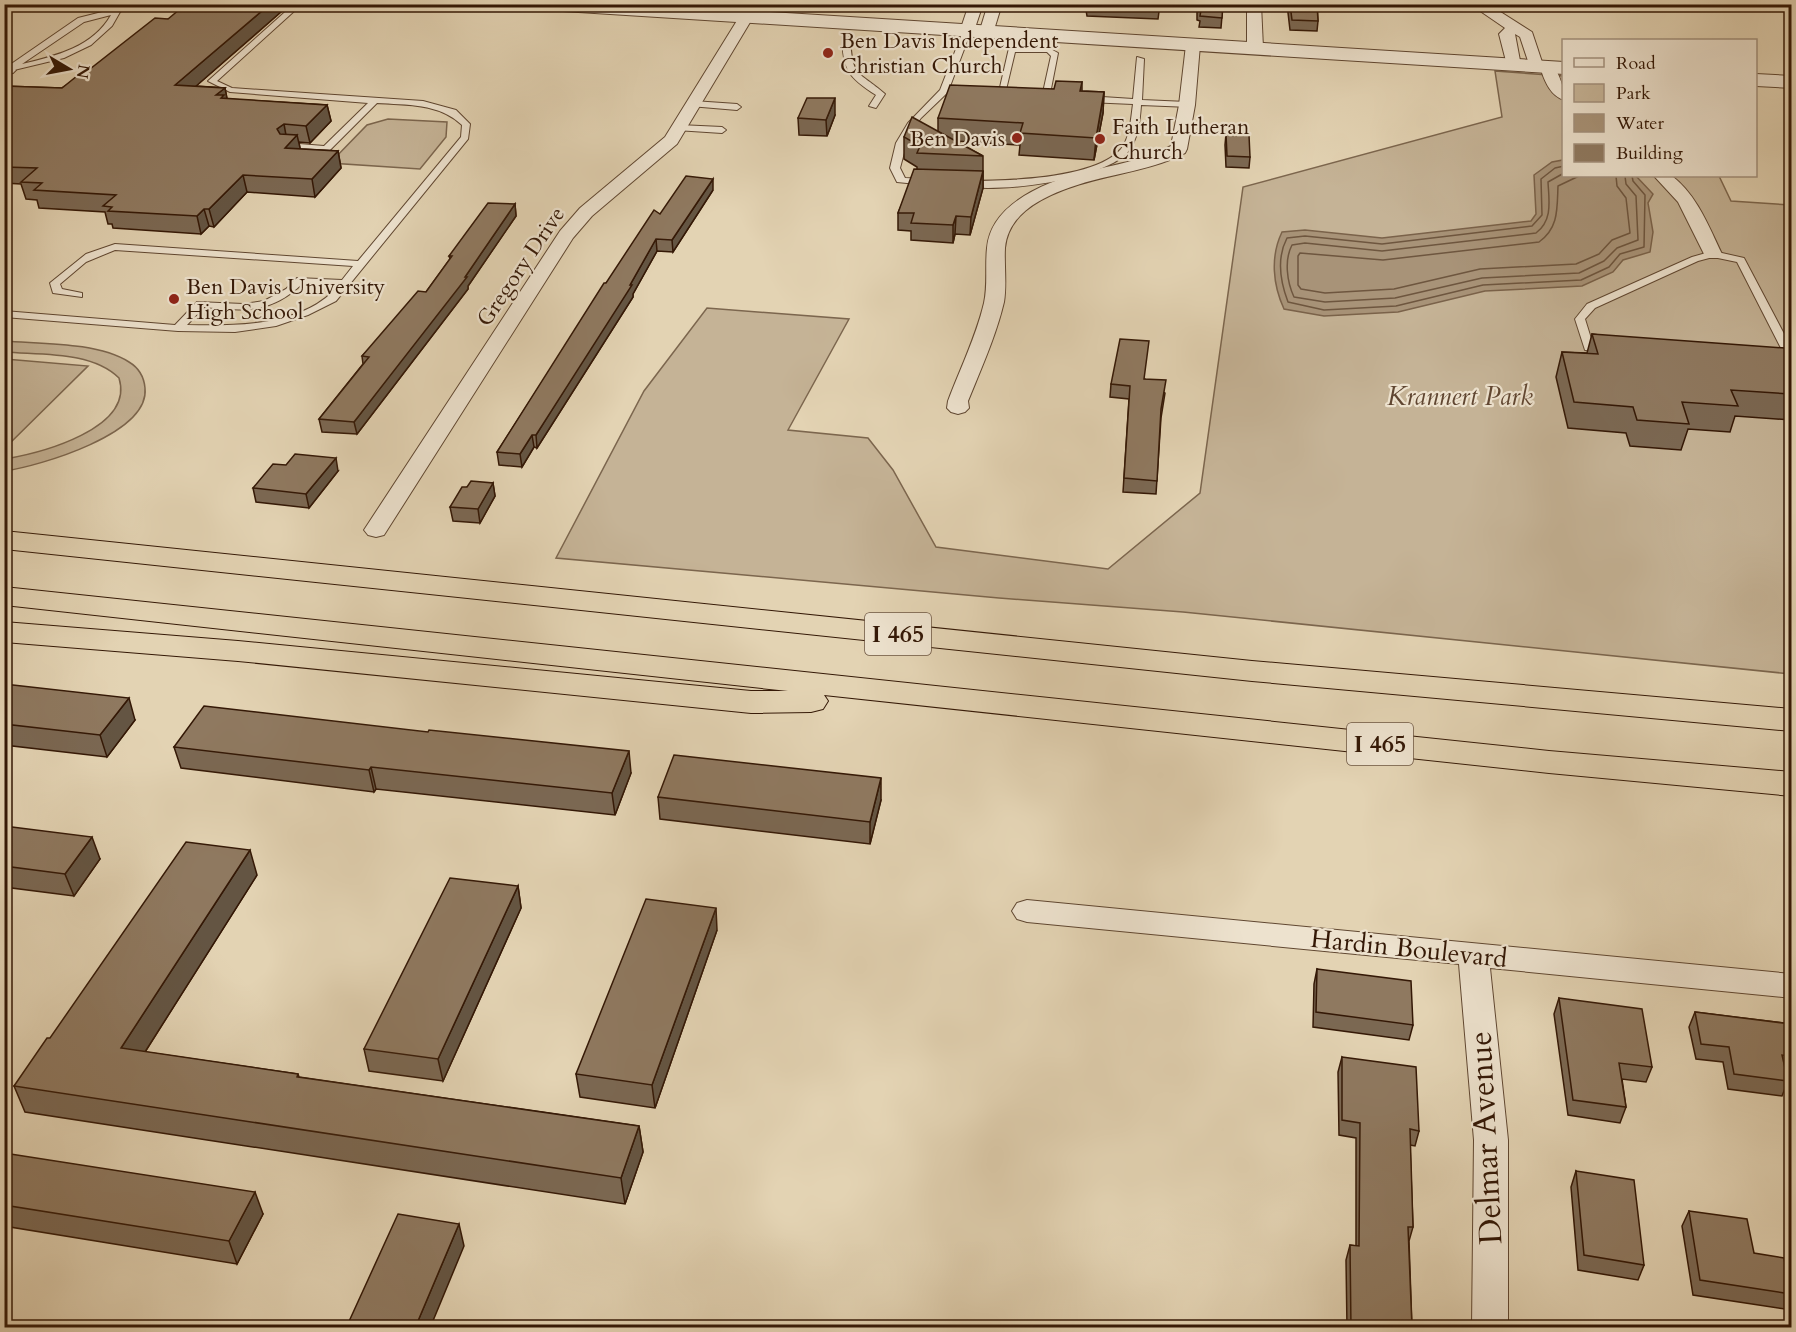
<svg xmlns="http://www.w3.org/2000/svg" width="1796" height="1332" font-family="Cardo,serif">
	<style>
		.green { fill: #c5b396; stroke: #7c664e; stroke-width: 1.5 }
		.water { fill: #a89378; stroke: #7a624a; stroke-width: 1.5 }
		.lines { fill: none; stroke-linecap: round; stroke-linejoin: round }
		.shore { stroke: #6e563f; stroke-width: 1.5 }
		.service-casing { stroke: #604731; stroke-width: 2 }
		.minor-casing { stroke: #604731; stroke-width: 2 }
		.tertiary-casing { stroke: #604731; stroke-width: 2 }
		.motorway-casing { stroke: #341806; stroke-width: 2 }
		.service { fill: #ede2ce; fill-rule: evenodd }
		.minor { fill: #ede2ce; fill-rule: evenodd }
		.tertiary { fill: #ede2ce; fill-rule: evenodd }
		.motorway { fill: #e3d3b3; fill-rule: evenodd }
		.wall { fill: #7b6853; stroke: #341806; stroke-width: 1.5 }
		.shaded-wall { fill: #645543; stroke: #341806; stroke-width: 1.5 }
		.building { fill: #8f7960; stroke: #341806; stroke-width: 1.5 }
		.poi-dot { fill: #8f2418; stroke: #ede2ce; stroke-width: 2 }
		.labels { text-anchor: middle; stroke-width: 4.5; stroke-linejoin: round; paint-order: stroke }
		.far-poi-label { font-size: 22px; fill: #341806; stroke: #ede2ce; text-anchor: start }
		.far-street-label { font-size: 22px; fill: #341806; stroke: #ede2ce }
		.shield { fill: #ede2ce; stroke: #6c5542; stroke-width: 1.5 }
		.shield-label { font-size: 24px; font-weight: bold; fill: #341806 }
		.park-label { font-size: 26px; font-style: italic; fill: #604631; stroke: #ede2ce }
		.street-label { font-size: 26px; fill: #341806; stroke: #ede2ce }
		.near-street-label { font-size: 32px; fill: #341806; stroke: #ede2ce }
	</style>
	<rect width="100%" height="100%" fill="#e3d3b3"/>
	<filter id="stains"><feTurbulence type="fractalNoise" baseFrequency=".00333" numOctaves="4"/><feColorMatrix values="0 0 0 0 .2 0 0 0 0 .09 0 0 0 0 .02 0 0 0 .5 -.17"/></filter>
	<radialGradient id="worn" r=".72"><stop offset=".6" stop-color="#630" stop-opacity="0"/><stop offset="1" stop-color="#630" stop-opacity=".3"/></radialGradient>
	<g class="green">
		<path d="M1495,71L1563,76L1564,176H1719L1731,201L1791,205V674L1183,612L999,598L556,558L644,391L707,308L849,319L788,430L868,438L893,470L936,547L1108,569L1200,493L1243,187L1502,117Z"/>
		<path d="M388,119L447,122L446,137L420,169L330,163L367,125Z"/>
		<path d="M5,341C42,344 97,342 129,362C139,368 144,377 145,388C150,434 39,466 5,471V459C40,453 135,429 119,378C92,351 41,355 5,352Z"/>
		<path d="M5,359L88,366L5,448L4,359Z"/>
	</g>
	<path class="water" d="M1563,160L1564,176H1636L1653,194L1648,203L1653,232L1650,252L1623,260L1613,272L1582,286L1485,291L1398,312L1324,316L1284,309C1273,285 1270,257 1282,232L1305,230L1382,238L1531,221L1536,214L1534,175L1552,162Z"/>
	<g class="lines">
		<g class="shore">
			<path d="M1564,166L1555,168L1541,179L1542,215L1532,226L1382,244L1305,236L1287,238C1276,259 1280,281 1288,302L1324,310L1396,306L1483,285L1581,280L1609,267L1620,254L1644,247L1645,195L1633,181L1632,176"/>
			<path d="M1564,173L1548,182C1549,201 1553,220 1536,233L1382,251L1305,243L1292,245C1284,260 1287,282 1294,297L1325,302L1395,298L1482,278L1579,273L1604,261L1617,248L1638,240L1636,196L1626,184L1625,176"/>
			<path d="M1579,176L1558,186C1557,208 1559,228 1539,242L1383,260L1300,253L1298,256V285L1301,289L1325,293L1394,289L1480,269L1576,264L1599,254L1612,240L1630,233L1626,198L1617,186L1616,176"/>
		</g>
		<g class="service-casing">
			<g id="service">
				<path d="M123,4H132L120,12L112,26L91,45L64,58L14,70L4,75V69L78,18L114,9ZM111,15C93,47 56,56 22,64L84,22Z"/>
				<path d="M294,4H302L217,81L232,88L423,101L456,110L470,124L468,139L336,301L308,315L276,326L235,332L178,331L4,317V311L175,325L197,302L243,304L264,301L286,289L297,278L342,280L353,266L115,250L86,262L60,284L62,289L82,293V297L53,293L50,283L86,254L115,244L358,261L461,137L462,125C439,103 406,105 377,103L323,157H317L316,155L319,151L284,148L283,146L287,143L324,146L368,103L230,92L208,81ZM303,283L338,286C304,327 235,326 187,325L204,307C245,311 271,314 303,283Z"/>
				<path d="M967,29L971,31L949,89L955,92L946,94L921,118L909,134L900,168L905,178L927,179L932,182L927,185L897,182L890,168L896,143L908,123L940,90L963,31Z"/>
				<path d="M846,35L850,37C852,79 858,70 885,94L876,108L869,106L876,95C848,77 843,70 842,37Z"/>
				<path d="M1009,48H1049L1058,53L1049,99L1042,97L1051,56L1047,52H1015L1005,94L998,96Z"/>
				<path d="M1137,57L1144,59L1142,100L1187,102L1191,105L1190,107L1141,105C1140,120 1138,141 1127,153C1099,181 999,193 961,186L959,184L964,181C1003,181 1094,180 1121,149C1130,138 1131,118 1133,104L1087,102L1083,99L1087,96L1133,99Z"/>
				<path d="M693,101L737,104L741,107L737,110L690,106L689,104Z"/>
				<path d="M679,125L722,127L726,130L722,133L676,130V126Z"/>
				<path d="M1713,251L1744,258L1792,349V363L1787,360L1737,262L1713,257L1698,261L1595,308L1585,319L1593,345L1607,346L1612,349L1607,352L1585,350L1575,319L1587,304L1692,257Z"/>
			</g>
		</g>
		<g class="minor-casing">
			<g id="minor">
				<path d="M969,4H983L974,31L967,35L960,31Z"/>
				<path d="M988,4H1002L993,33L986,37L979,33Z"/>
				<path d="M1247,4H1261L1263,48L1255,53L1247,48Z"/>
				<path d="M1470,4H1488L1532,32L1543,65H1553C1560,76 1564,87 1564,100C1551,96 1545,82 1541,70H1531L1520,37L1515,34L1521,66L1518,69H1508L1499,34L1505,28Z"/>
				<path d="M745,15L752,19L677,144L592,216L573,238L384,535L376,537L368,535L364,530L560,231L580,208L665,137L738,19Z"/>
				<path d="M1193,41L1200,45L1195,105L1187,149L1185,153C1146,173 1103,174 1063,190C1037,200 1008,216 1005,248C1004,266 1007,284 1004,302C996,336 981,369 968,401L969,408L965,412L958,414L951,412L947,408L948,401C960,369 976,337 984,303C988,285 985,267 987,248C990,214 1021,195 1050,183C1089,167 1133,166 1171,146L1179,105L1186,45Z"/>
				<path d="M4,65L13,67L16,70L13,73L4,75Z"/>
				<path d="M1654,176H1672C1697,195 1709,227 1722,254L1720,258H1706L1678,202Z"/>
				<path d="M1027,900L1792,974V998L1490,968L1508,1140V1328H1472L1474,1140L1459,964L1027,922L1017,919L1012,911L1017,903Z"/>
			</g>
		</g>
		<g class="tertiary-casing">
			<g id="tertiary">
				<path d="M538,4H644L1564,62V74L547,10L540,8Z"/>
				<path d="M1756,74L1792,76V88L1756,86Z"/>
			</g>
		</g>
		<g class="motorway-casing">
			<g id="motorway">
				<path d="M4,531L1252,661L1792,709V731L1252,681L4,549Z"/>
				<path d="M4,587L1549,751L1792,772V796L1549,773L824,695L828,701L823,709L811,712L751,713L238,661L4,642V622L238,641L751,691H788L4,605Z"/>
			</g>
		</g>
		<use href="#service" class="service"/>
		<use href="#minor" class="minor"/>
		<use href="#tertiary" class="tertiary"/>
		<use href="#motorway" class="motorway"/>
	</g>
	<g class="wall">
		<path d="M1085,4H1160L1158,19L1087,16Z"/>
		<path d="M1197,4H1223L1221,28L1199,27L1200,21L1197,20Z"/>
		<path d="M1287,4H1317L1318,21L1317,31L1290,30Z"/>
		<path d="M282,11L196,86L225,88L227,99L327,105L331,121L310,143L299,142L300,149L338,151L341,168L315,197L247,192L214,227L209,226L201,234L113,228L112,224H108L105,212L39,208L37,200L26,199L21,184L4,183V86L62,88L168,19Z"/>
		<path d="M1082,82V91L1104,92L1103,113L1094,160L1019,155L1020,145L955,141L983,156V188L970,235L955,234L953,243L911,240V231L898,230V213L917,169V167L904,159V137L938,131V118Z"/>
		<path d="M835,115L827,136L799,135L798,118Z"/>
		<path d="M1226,134L1250,157L1249,168L1226,167L1225,145Z"/>
		<path d="M713,190L673,252L657,251L633,294V297L537,448L534,447L522,467L499,465L497,452L606,283Z"/>
		<path d="M515,204L516,216L468,286V289L357,434L322,432L319,419L363,364L362,356L426,292L450,259L449,256Z"/>
		<path d="M1592,334L1791,362V420L1735,416L1730,432L1688,429L1681,450L1630,446L1626,433L1568,428L1556,377L1562,352L1587,353Z"/>
		<path d="M1145,379L1165,393L1161,418L1156,494L1123,492L1129,399L1110,397L1111,384Z"/>
		<path d="M338,471L309,508L256,502L253,488Z"/>
		<path d="M493,483L495,496L480,523L453,521L450,507L467,487Z"/>
		<path d="M4,684L135,720L107,757L4,745Z"/>
		<path d="M174,747L631,773L615,815L376,789L374,792L181,768Z"/>
		<path d="M658,797L881,800L870,844L660,819Z"/>
		<path d="M4,826L100,859L74,896L4,887Z"/>
		<path d="M257,875L145,1052L298,1074L299,1077L639,1126L643,1152L625,1204L25,1112L14,1086Z"/>
		<path d="M518,886L521,908L443,1081L369,1071L364,1049Z"/>
		<path d="M717,930L655,1108L580,1097L576,1074Z"/>
		<path d="M1317,969L1413,1025L1409,1040L1313,1027L1314,984Z"/>
		<path d="M1559,998L1652,1067L1646,1082L1622,1079L1626,1107L1620,1123L1568,1115L1554,1014Z"/>
		<path d="M1695,1012L1791,1024V1072H1786L1788,1081L1782,1096L1728,1089L1723,1062L1696,1059L1689,1027Z"/>
		<path d="M1342,1057L1419,1131L1415,1146L1410,1145L1413,1227L1409,1241L1412,1328H1347L1346,1260L1350,1245L1356,1246V1138L1339,1135L1338,1072Z"/>
		<path d="M4,1153L263,1214L237,1264L4,1226Z"/>
		<path d="M1576,1171L1644,1265L1638,1280L1578,1270L1571,1187Z"/>
		<path d="M1689,1211L1754,1253L1791,1291V1295L1785,1309L1693,1295L1682,1226Z"/>
	</g>
	<g class="shaded-wall">
		<path d="M270,4H281L282,11L179,101L175,85Z"/>
		<path d="M225,88L228,104L216,95Z"/>
		<path d="M1104,92L1103,113L1094,160L1096,138Z"/>
		<path d="M835,98V115L827,136L826,120Z"/>
		<path d="M327,105L331,121L310,143L306,126Z"/>
		<path d="M284,124L287,141L281,145L277,129Z"/>
		<path d="M297,135L301,152L285,148Z"/>
		<path d="M338,151L341,168L315,197L312,179Z"/>
		<path d="M983,171V188L970,235L971,217Z"/>
		<path d="M243,175L247,192L214,227L209,209Z"/>
		<path d="M713,179V190L673,252L672,240Z"/>
		<path d="M515,204L516,216L468,286V289L357,434L354,422L465,277Z"/>
		<path d="M204,209L209,226L201,234L197,216Z"/>
		<path d="M956,216L955,234L953,243V225Z"/>
		<path d="M656,239L657,251L633,294V297L537,448L536,435L630,285Z"/>
		<path d="M532,435L534,447L522,467L520,454Z"/>
		<path d="M336,458L338,471L309,508L306,494Z"/>
		<path d="M493,483L495,496L480,523L478,509Z"/>
		<path d="M129,698L135,720L107,757L100,735Z"/>
		<path d="M629,751L631,773L615,815L612,793Z"/>
		<path d="M371,767L376,789L374,792L369,770Z"/>
		<path d="M881,778V800L870,844V822Z"/>
		<path d="M92,837L100,859L74,896L65,874Z"/>
		<path d="M250,850L257,875L131,1074L121,1048Z"/>
		<path d="M518,886L521,908L443,1081L438,1059Z"/>
		<path d="M716,908L717,930L655,1108L652,1085Z"/>
		<path d="M639,1126L643,1152L625,1204L621,1178Z"/>
		<path d="M255,1192L263,1214L237,1264L229,1241Z"/>
		<path d="M459,1224L464,1246L430,1328H415Z"/>
	</g>
	<g class="building">
		<path d="M186,4H270L175,85L225,88L216,95H224L221,98L327,105L306,126L284,124L277,129L280,134L297,135L285,148L338,151L312,179L243,175L209,209H204L197,216L108,211L112,207L103,206L116,195L34,190L42,183L21,182L37,168L4,167V86L62,88L77,76H81L155,18L168,19Z"/>
		<path d="M1087,4H1160L1159,9L1088,6Z"/>
		<path d="M1198,4H1223L1222,18L1200,16L1201,10H1198Z"/>
		<path d="M1290,4H1317L1318,21L1292,20Z"/>
		<path d="M1056,81L1082,82L1080,91L1104,92L1096,138L1020,133L1023,123L938,118L950,85L1054,89Z"/>
		<path d="M807,98H835L826,120L798,118Z"/>
		<path d="M912,117L983,156L917,153L920,146L904,137Z"/>
		<path d="M1226,134L1249,135L1250,157L1227,156Z"/>
		<path d="M914,169L983,171L971,217L956,216L953,225L911,223L914,213H898Z"/>
		<path d="M686,176L713,179L672,240L656,239L630,285H632L536,435H532L520,454L497,452L604,283H606L654,210L660,214Z"/>
		<path d="M488,203L515,204L465,277H467L354,422L319,419L369,357L362,356L418,291L426,292L452,256H449Z"/>
		<path d="M1592,334L1785,348L1791,362V394L1731,390L1738,406L1682,402L1689,424L1637,420L1633,407L1574,402L1562,352L1598,354Z"/>
		<path d="M1120,339L1149,341L1144,379L1166,380L1161,409L1157,481L1124,478L1130,386L1111,384Z"/>
		<path d="M295,454L336,458L306,494L253,488L273,464L286,465Z"/>
		<path d="M471,481L493,483L478,509L450,507L462,487H467Z"/>
		<path d="M4,684L129,698L100,735L4,724Z"/>
		<path d="M204,706L428,732L429,730L629,751L612,793L371,767L369,770L174,747Z"/>
		<path d="M674,755L881,778L870,822L658,797Z"/>
		<path d="M4,826L92,837L65,874L4,866Z"/>
		<path d="M186,842L250,850L121,1048L298,1074L297,1077L639,1126L621,1178L14,1086L47,1038H50Z"/>
		<path d="M450,878L518,886L438,1059L364,1049Z"/>
		<path d="M646,899L716,908L652,1085L576,1074Z"/>
		<path d="M1317,969L1411,981L1413,1025L1316,1012Z"/>
		<path d="M1559,998L1642,1009L1652,1067L1619,1063L1626,1107L1573,1100Z"/>
		<path d="M1695,1012L1791,1024V1056L1782,1055L1788,1081L1734,1074L1729,1047L1701,1044Z"/>
		<path d="M1342,1057L1416,1067L1419,1131L1410,1129L1413,1227H1408L1412,1328H1351L1350,1245L1359,1246L1360,1123L1342,1120Z"/>
		<path d="M4,1153L255,1192L229,1241L4,1205Z"/>
		<path d="M1576,1171L1634,1180L1644,1265L1584,1255Z"/>
		<path d="M1689,1211L1747,1219L1754,1253L1784,1258L1791,1294L1700,1280Z"/>
		<path d="M398,1214L459,1224L415,1328H346Z"/>
	</g>
	<g class="poi-dot">
		<circle cx="828" cy="53" r="6"/>
		<circle cx="1017" cy="138" r="6"/>
		<circle cx="1100" cy="139" r="6"/>
		<circle cx="174" cy="299" r="6"/>
	</g>
	<g class="labels">
		<g class="far-poi-label">
			<text x="840" y="48">Ben Davis Independent<tspan x="840" dy="25">Christian Church</tspan></text>
			<text x="1112" y="134">Faith Lutheran<tspan x="1112" dy="25">Church</tspan></text>
			<text x="1005" y="146" text-anchor="end">Ben Davis</text>
			<text x="186" y="294">Ben Davis University<tspan x="186" dy="25">High School</tspan></text>
		</g>
		<g class="far-street-label">
			<text transform="translate(520 266) rotate(-56)" y="8">Gregory Drive</text>
		</g>
		<g class="shield">
			<rect x="865" y="613" width="66" height="42" rx="4.5"/>
			<rect x="1347" y="723" width="66" height="42" rx="4.5"/>
		</g>
		<g class="shield-label">
			<text x="898" y="642">I 465</text>
			<text x="1380" y="752">I 465</text>
		</g>
		<g class="park-label">
			<text x="1460" y="405">Krannert Park</text>
		</g>
		<g class="street-label">
			<text transform="translate(1409 948) rotate(6)" y="9">Hardin Boulevard</text>
		</g>
		<g class="near-street-label">
			<text transform="translate(1485 1138) rotate(-93)" y="11">Delmar Avenue</text>
		</g>
	</g>
	<rect width="1796" height="1332" fill="none" stroke="#e3d3b3" stroke-width="24"/>
	<rect x="6" y="6" width="1784" height="1320" fill="none" stroke="#341806" stroke-width="3"/>
	<rect x="12" y="12" width="1772" height="1308" fill="none" stroke="#341806" stroke-width="1.5"/>
	<rect x="1562" y="39" width="195" height="138" fill="#ede2ce" stroke="#a3917e" stroke-width="1.5"/>
	<rect x="1574" y="58" width="30" height="9" fill="#ede2ce" stroke="#a3917e" stroke-width="1.5"/>
	<text x="1616" y="69" font-size="18" fill="#341806">Road</text>
	<rect x="1574" y="84" width="30" height="18" fill="#c5b396" stroke="#a3917e" stroke-width="1.5"/>
	<text x="1616" y="99" font-size="18" fill="#341806">Park</text>
	<rect x="1574" y="114" width="30" height="18" fill="#a89378" stroke="#a3917e" stroke-width="1.5"/>
	<text x="1616" y="129" font-size="18" fill="#341806">Water</text>
	<rect x="1574" y="144" width="30" height="18" fill="#8f7960" stroke="#a3917e" stroke-width="1.5"/>
	<text x="1616" y="159" font-size="18" fill="#341806">Building</text>
	<g transform="translate(69 69) rotate(100)" stroke="#ede2ce" stroke-width="4.5" paint-order="stroke">
	<path d="M0-4.5L10 22L0 15L-10 22Z" fill="#341806"/>
	<text y="-9" font-size="16" font-weight="bold" text-anchor="middle" fill="#341806">N</text>
	</g>
	<rect width="100%" height="100%" filter="url(#stains)"/>
	<rect width="100%" height="100%" fill="url(#worn)"/>
</svg>
